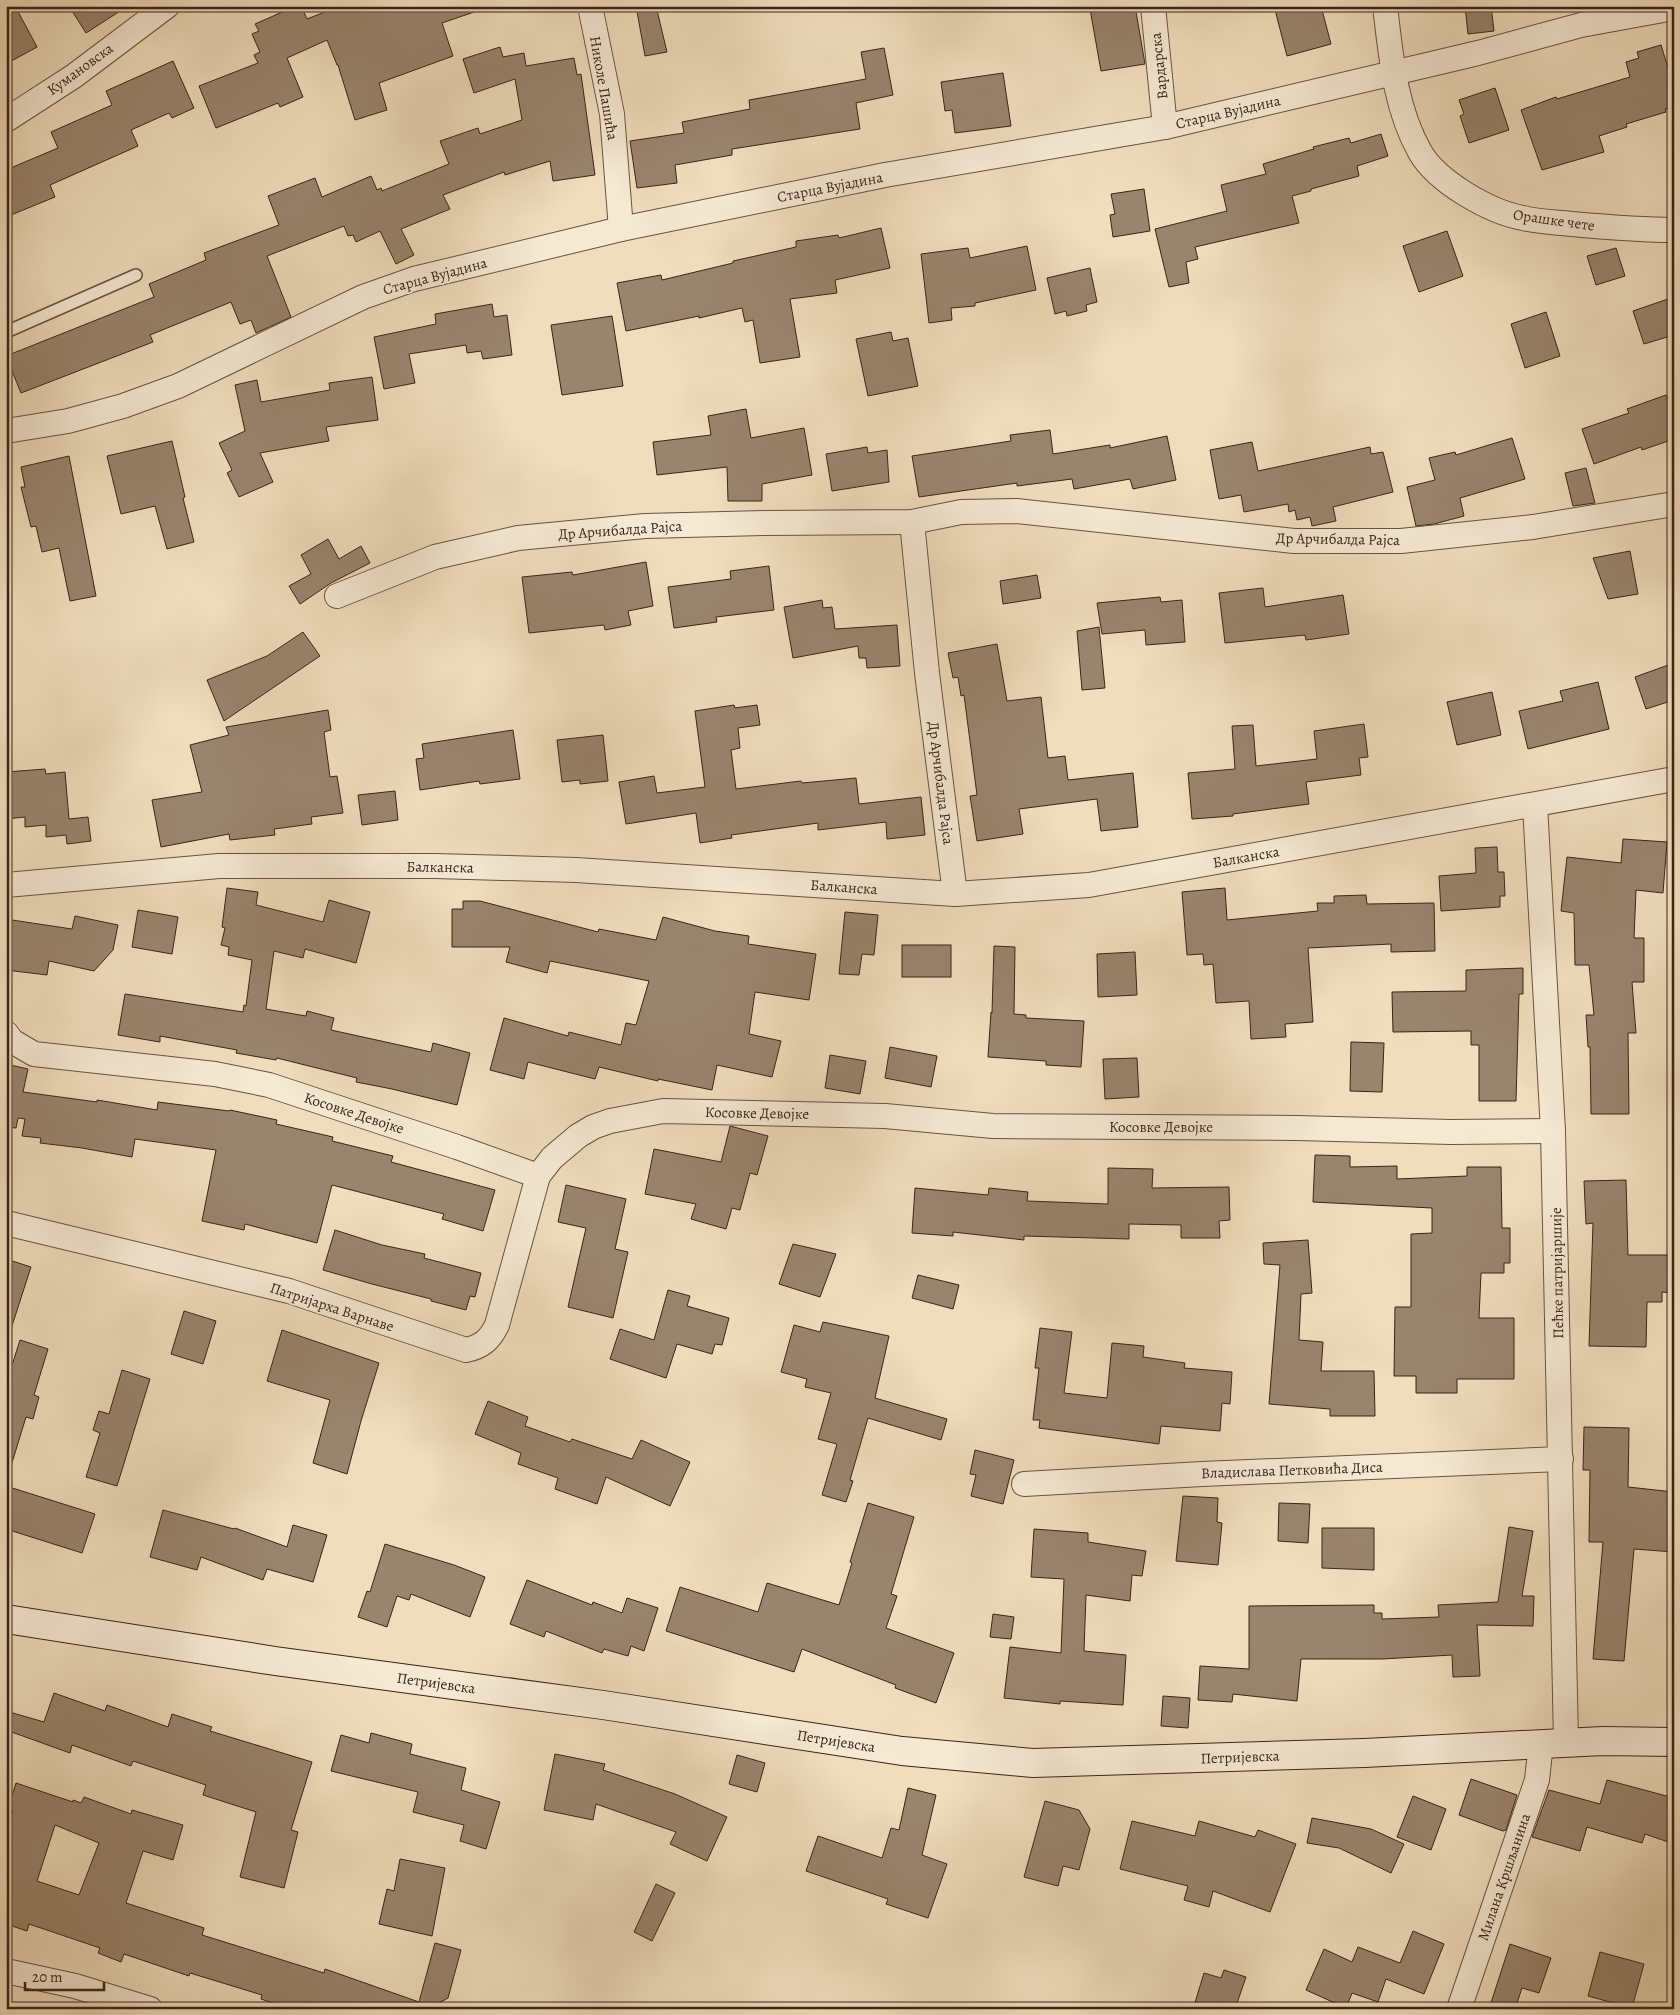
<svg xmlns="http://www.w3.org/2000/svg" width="1680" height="2015" font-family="Alegreya,serif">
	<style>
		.building { fill: #99846d; stroke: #3c2317; fill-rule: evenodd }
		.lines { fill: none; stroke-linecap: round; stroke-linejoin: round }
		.lane-casing { stroke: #695240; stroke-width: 14 }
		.street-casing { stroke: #695240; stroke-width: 26 }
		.secondary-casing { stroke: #3c2317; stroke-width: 30 }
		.lane { stroke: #f5e9d3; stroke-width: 11 }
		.street { stroke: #f5e9d3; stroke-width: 24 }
		.secondary { stroke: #f5e9d3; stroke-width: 28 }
		.labels { text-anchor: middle; stroke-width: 4; stroke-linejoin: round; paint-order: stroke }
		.street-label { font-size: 15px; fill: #3c2317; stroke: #f5e9d3 }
	</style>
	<rect width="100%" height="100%" fill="#efddbc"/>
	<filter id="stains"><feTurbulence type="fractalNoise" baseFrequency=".004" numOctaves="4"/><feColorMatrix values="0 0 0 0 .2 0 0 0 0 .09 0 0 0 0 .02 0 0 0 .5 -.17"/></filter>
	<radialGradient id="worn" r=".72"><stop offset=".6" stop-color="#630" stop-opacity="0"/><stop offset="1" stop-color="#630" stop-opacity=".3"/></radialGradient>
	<g class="building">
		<path d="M6,6H15L37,47L6,64Z"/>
		<path d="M69,6H128L86,33Z"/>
		<path d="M296,6H301L307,19L340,6H480V10L442,23L453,56L379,83L387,110L355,120L338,65H337L327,40L287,58L303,97L280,107L278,103L216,128L199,86L258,63L254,55L260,52L252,34L259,31L255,24Z"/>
		<path d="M636,6H656L667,52L645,56Z"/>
		<path d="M1107,6H1135L1145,64L1101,71L1090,9Z"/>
		<path d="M1274,6H1321L1331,44L1287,56Z"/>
		<path d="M1465,6H1491L1494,31L1468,34Z"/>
		<path d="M1661,45L1674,87V106L1665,109L1666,112L1626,124L1627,127L1599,136L1604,152L1542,170L1521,110L1556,97L1557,99L1630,77L1626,62L1639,58L1637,52Z"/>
		<path d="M500,47L503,57L524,53L526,66L574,58L577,75L581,74L595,175L553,181L550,161L505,175L504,172L443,195L450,209L401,229L414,255L396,264L380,231L356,242L353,235L348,236L344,226L267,256L291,317L256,333L251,320L240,324L231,302L150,335L153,342L21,393L6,356L154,297L149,284L206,260L204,253L279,225L268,196L315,178L322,197L371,176L377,190L381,188L382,191L449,164L440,141L478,128L480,134L522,120L515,79L474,93L463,59Z"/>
		<path d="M884,48L893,95L856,103L860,129L732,149V155L675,165L677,183L637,188L630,141L684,133L682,122L750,109L749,100L866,79L861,52Z"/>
		<path d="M173,61L194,108L172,118L169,113L131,130L138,146L50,185L55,197L6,217V170L58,148L51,132L112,105L106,91Z"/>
		<path d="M1003,73L1011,126L955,133L952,110L945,111L941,82Z"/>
		<path d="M1495,88L1509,130L1469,143L1460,116L1464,114L1459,100Z"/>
		<path d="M1381,134L1388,156L1357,166L1359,176L1311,189V191L1292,196L1299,223L1195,247L1198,259L1186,262L1189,283L1169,287L1155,229L1227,211L1221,185L1266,174L1263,164L1314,149L1313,147L1349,138L1351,143Z"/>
		<path d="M1144,189L1150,231L1113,237L1110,215L1115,214L1111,194Z"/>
		<path d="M881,228L890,268L835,280L837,293L790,299L800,357L760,363L753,320L745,322L742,308L699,318V316L626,331L617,283L661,275L662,280L733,263V261L796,247V241L838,235L839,238Z"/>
		<path d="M1447,231L1463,276L1419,292L1403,246Z"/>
		<path d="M1027,246L1036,290L975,303V306L951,308L952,320L929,323L921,254L968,248L970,258Z"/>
		<path d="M1616,248L1625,276L1596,285L1587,256Z"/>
		<path d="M1090,268L1097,302L1086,305L1087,311L1067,316L1066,311L1055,314L1047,278Z"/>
		<path d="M1668,299L1674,318V335L1644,344L1633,311Z"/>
		<path d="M492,304L494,317L507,315L512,355L483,359L481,351L467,353L466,345L409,354L415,383L384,389L374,337L436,324L435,314Z"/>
		<path d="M1546,312L1560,356L1525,368L1511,324Z"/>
		<path d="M612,316L623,386L562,395L551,325Z"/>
		<path d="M891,332L893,341L908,338L918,386L868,396L856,339Z"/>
		<path d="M372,377L378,420L326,427L329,441L260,453L273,482L239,497L227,473L232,470L219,443L245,431L235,385L257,380L261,402L330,390L329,383Z"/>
		<path d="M1666,395L1674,414V439L1642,450L1641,447L1594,464L1582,429L1629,413L1627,409Z"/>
		<path d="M746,409L751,438L804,428L812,475L762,484V501H728L727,467L657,475L653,442L711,435L708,416Z"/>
		<path d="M1050,430L1053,454L1110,445V448L1167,436L1176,480L1133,489L1130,479L1074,489L1072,479L1017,486V483L919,497L912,456L1011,441L1010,435Z"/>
		<path d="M1512,438L1525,479L1460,498L1464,516L1434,524L1416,526L1407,487L1435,480L1429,458L1455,452L1456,455Z"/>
		<path d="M172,441L185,497L183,498L194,542L167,549L155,506L121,514L107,456Z"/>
		<path d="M1252,442L1258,471L1370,447L1371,454L1383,452L1393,492L1333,507L1336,521L1312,526L1310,517L1297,520L1295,510L1289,512L1288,504L1244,512L1241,495L1219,499L1210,450Z"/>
		<path d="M867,447L868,453L887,450L889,482L832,491L826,454Z"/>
		<path d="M69,456L96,596L70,601L59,548L42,552L36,526L31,527L21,487H25L21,467Z"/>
		<path d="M1586,468L1595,503L1573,506L1565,473Z"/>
		<path d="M328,539L339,559L361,546L370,563L331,583L300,604L289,586L311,574L301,555Z"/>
		<path d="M1630,551L1638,594L1608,599L1593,558Z"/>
		<path d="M646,562L653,606L628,611L631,625L605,630L604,625L529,633L522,577L572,572L573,575Z"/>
		<path d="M769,566L774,610L716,617L717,622L674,628L668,587L731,579L730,571Z"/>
		<path d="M1037,575L1041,598L1003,604L1000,581Z"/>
		<path d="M1263,588L1265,607L1343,595L1349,634L1306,640L1305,635L1225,643L1219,593Z"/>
		<path d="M1160,597L1161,602L1182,600L1185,642L1146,645L1145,630L1102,634L1097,603Z"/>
		<path d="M822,600L823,608L832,607L835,629L897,625L900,666L867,668L866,658H859L858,646L793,658L784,607Z"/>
		<path d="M1099,627L1105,688L1082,690L1077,631Z"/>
		<path d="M303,632L320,656L224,721L207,680L267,656Z"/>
		<path d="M997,644L1007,701L1041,697L1048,758L1065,756L1068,780L1133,773L1138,827L1101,831L1097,799L1019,809L1023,834L977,841L970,796L977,795L964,695L961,696L958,677L953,678L948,653Z"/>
		<path d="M1674,663V700L1646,709L1635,677Z"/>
		<path d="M1598,682L1609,729L1528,749L1519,711L1563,701L1560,691Z"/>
		<path d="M1492,692L1501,735L1457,745L1447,702Z"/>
		<path d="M734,705L735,708L757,705L760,725L738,728L740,748L731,750L736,789L801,781L802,783L856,778L859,804L921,797L925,835L887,839L886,822L818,830V823L731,835L732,838L700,843L696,813L626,824L619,782L654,776L657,793L705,787L695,711Z"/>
		<path d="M328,710L331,730L324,732L330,777L337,776L343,813L311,817L312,824L274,829L275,835L230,840L229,834L161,847L152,800L202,792L190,745L229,735L226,727Z"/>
		<path d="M1364,724L1368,757L1359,758L1361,775L1306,782L1309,804L1233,814V816L1192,819L1188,773L1235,769L1232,726L1253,725L1256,766L1317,759L1314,731Z"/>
		<path d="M513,730L520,779L480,784L479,781L420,790L416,759L424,758L422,744Z"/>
		<path d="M603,735L608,781L580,784V780L562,782L557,740Z"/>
		<path d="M45,769L46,774L65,772L69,819L88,817L91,841L67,844L66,835L46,837V825L25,827V817L6,819V772Z"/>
		<path d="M395,791L398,820L362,825L358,795Z"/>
		<path d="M1623,839L1667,842L1663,893L1636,890L1634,938H1644V982H1632L1636,1033H1628L1629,1114H1591L1590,1047H1588L1586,1015H1594L1589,965H1575L1574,913L1561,911L1567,857L1621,863Z"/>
		<path d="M1497,847L1498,872H1504L1505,896H1500V907L1441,911L1439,876L1476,873L1475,848Z"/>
		<path d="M227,888L258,892L256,905L323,922L329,900L370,912L356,963L305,949L303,958L274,951L266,1009L306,1016L307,1011L334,1018L331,1030L431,1052L433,1043L470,1053L457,1105L392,1089L356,1082L357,1078L277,1058L276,1060L236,1053L237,1050L160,1036V1042L118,1035L125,994L243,1012L244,1005L246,1006L252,960L228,955L229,947L221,945L225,928L222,927Z"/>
		<path d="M1225,888L1227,920L1318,911L1317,903H1334V896L1366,895L1367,904L1434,903L1435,951L1391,952V944L1308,948L1313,1022L1285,1024L1286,1037L1251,1039L1249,1001L1216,1003L1213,964L1204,965L1203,954L1187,955L1182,892Z"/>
		<path d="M463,901H480L598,932L599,929L656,940L663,917L715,931L749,936L748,944L816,954L809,1000L755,992L749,1034L781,1041L772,1077L717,1065L712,1090L658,1079V1081L599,1067L595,1079L528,1062L524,1079L490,1070L504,1018L568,1036L569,1032L621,1045L626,1023L636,1025L649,981L550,961L547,973L506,962L510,947H452V909H463Z"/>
		<path d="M138,910L178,917L172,954L132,947Z"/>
		<path d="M845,912L878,915L874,955L862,954L859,975L839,974Z"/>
		<path d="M75,916L118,925L113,950L94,971L49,961L47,975L6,970L12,920L72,929Z"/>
		<rect x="902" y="945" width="49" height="32"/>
		<path d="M994,946L1015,947L1014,1014L1026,1015V1018L1084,1021L1081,1067L1046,1065V1061L988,1057L991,1012L992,1013Z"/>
		<path d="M1135,952L1137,995L1098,997L1097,954Z"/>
		<path d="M1523,968V994H1519L1516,1101H1479V1045H1471V1031L1393,1032L1392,992L1466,991V970Z"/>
		<path d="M1351,1042L1384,1043L1382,1092L1350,1091Z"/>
		<path d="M890,1047L937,1056L931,1087L885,1078Z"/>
		<path d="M830,1055L866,1061L860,1094L825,1088Z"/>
		<path d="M1137,1058L1139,1097L1105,1099L1103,1059Z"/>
		<path d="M6,1064L28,1069L23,1092L97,1102V1100L157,1110L158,1102L229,1111L230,1110L277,1120L276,1124L333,1137L332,1141L393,1156L391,1162L495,1190L483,1231L442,1219L444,1214L332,1185L317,1243L245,1224L244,1230L202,1221L216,1150L135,1139L132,1157L82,1148L40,1143L41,1138L22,1136L25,1119L18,1118L16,1128L6,1127Z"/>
		<path d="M730,1126L768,1136L757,1175L750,1173L740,1210L732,1208L726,1229L691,1219L696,1204L645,1194L654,1149L721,1162Z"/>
		<path d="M1315,1155L1350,1156V1167L1397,1166V1179L1467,1176V1167H1501L1502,1228H1510V1263H1504V1273H1481L1479,1318H1514V1379H1457V1393H1416V1376H1394L1395,1307H1411V1234L1432,1233V1208L1313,1202Z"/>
		<path d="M1108,1168L1153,1169L1152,1188L1229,1187L1230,1220L1219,1221L1220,1238H1181V1225L1129,1224V1239L1024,1236V1240L953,1232V1236L912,1233L915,1188L988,1195L989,1188L1028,1192L1027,1201L1108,1204Z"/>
		<path d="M1626,1180L1628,1255H1674V1293L1662,1292V1302H1647L1646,1347L1589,1346L1593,1223L1586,1224L1584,1181Z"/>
		<path d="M566,1185L626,1199L615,1249L628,1252L613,1318L568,1307L586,1228L558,1222Z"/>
		<path d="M335,1230L382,1245L425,1254L424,1258L481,1273L475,1297L470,1296L466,1310L431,1301V1299L372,1284L323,1270Z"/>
		<path d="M1308,1240L1312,1293L1301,1294L1299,1340L1323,1342L1321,1371H1374L1375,1416H1330V1409L1269,1404L1280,1265L1264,1264L1263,1243Z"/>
		<path d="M793,1244L836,1254L820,1297L779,1284Z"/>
		<path d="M6,1259L31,1267L11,1329H6Z"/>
		<path d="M918,1275L959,1285L953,1309L912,1298Z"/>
		<path d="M668,1290L690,1296L687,1306L729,1318L722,1345L715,1344L712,1354L677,1344L666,1378L610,1359L620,1329L654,1340Z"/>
		<path d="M184,1311L216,1321L203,1364L171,1354Z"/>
		<path d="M823,1322L889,1336L875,1398L947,1419L941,1440L868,1418L850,1480L853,1481L846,1502L822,1495L837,1444L818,1439L831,1393L805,1387L807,1379L781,1372L794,1325L820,1332Z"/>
		<path d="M1040,1328L1072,1332L1064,1393L1107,1398L1112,1343L1144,1346L1143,1357L1185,1363L1184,1368L1232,1372L1230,1404L1222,1403L1220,1431L1161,1426L1159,1444L1039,1428L1040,1420H1033L1039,1368H1035Z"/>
		<path d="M282,1330L379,1363L361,1421L347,1474L313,1463L330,1400L267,1381Z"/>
		<path d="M20,1340L48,1349L34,1395L39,1397L33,1419L26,1417L11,1466H6V1384Z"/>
		<path d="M122,1370L150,1379L117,1486L86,1477L100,1433L93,1430L99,1411L109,1414Z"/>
		<path d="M488,1401L528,1417L525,1426L570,1442L572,1439L632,1459L641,1440L690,1462L670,1506L606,1477L597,1504L555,1489L558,1478L518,1464L521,1453L475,1434Z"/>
		<path d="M1584,1427L1629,1428L1628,1487L1674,1492V1552L1634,1549L1624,1661L1593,1659L1603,1542H1589L1590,1470H1583Z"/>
		<path d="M975,1450L1014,1460L1003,1504L971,1496L976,1475L970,1474Z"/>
		<path d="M6,1486L95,1514L82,1553L6,1529Z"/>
		<path d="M1183,1496L1218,1498L1217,1522L1222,1523L1218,1565L1176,1561Z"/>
		<path d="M868,1503L914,1517L891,1594L897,1596L886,1628L954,1653L936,1703L895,1688L896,1685L802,1649L794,1672L666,1631L680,1587L758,1612L767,1583L839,1605L852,1563L850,1562Z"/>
		<path d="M1279,1503L1310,1504L1308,1543L1278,1541Z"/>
		<path d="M163,1510L234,1529L235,1528L287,1547L293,1525L327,1535L313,1582L267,1569L263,1580L201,1557L197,1570L150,1557Z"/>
		<path d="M1509,1527L1533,1531L1522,1596H1534L1533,1626L1477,1625L1480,1676L1453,1677L1452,1655L1382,1659H1301L1297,1701L1233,1694L1232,1702L1198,1700L1200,1666L1249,1669V1606L1374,1605V1613H1382V1619L1439,1617L1438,1605L1498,1602Z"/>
		<path d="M1322,1528H1374V1570L1322,1568Z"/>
		<path d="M1034,1529L1088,1533V1542L1146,1551L1142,1576L1132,1575L1130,1601L1086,1595L1084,1651L1126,1655L1123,1705L1060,1701V1704L1004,1698L1010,1647L1061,1653L1064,1579L1031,1577Z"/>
		<path d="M385,1544L454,1565L485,1577L470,1617L411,1594L409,1600L397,1596L387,1627L358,1617L367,1591L370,1592Z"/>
		<path d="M527,1580L592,1605L593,1602L622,1613L627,1598L658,1608L644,1651L631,1646L628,1656L604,1649L602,1653L546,1631L544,1637L510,1624Z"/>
		<path d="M993,1614L1014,1617L1011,1639L990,1637Z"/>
		<path d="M54,1693L105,1711L107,1705L168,1727L172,1714L212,1727L210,1731L312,1762L291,1830L298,1832L284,1888L240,1877L256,1812L203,1795L206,1785L133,1761L131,1766L72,1745L70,1753L6,1730V1711L44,1722Z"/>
		<path d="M1163,1696L1190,1698L1188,1728L1161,1726Z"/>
		<path d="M371,1733L412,1744L410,1754L466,1768L461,1790L500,1802L486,1849L460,1841L464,1825L413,1812L418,1792L331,1771L341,1735L369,1743Z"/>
		<path d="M555,1754L605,1764L603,1770L675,1794L727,1817L707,1861L670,1844L676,1832L596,1804L593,1820L544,1810Z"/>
		<path d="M737,1755L765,1763L757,1792L729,1784Z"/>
		<path d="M1471,1779L1517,1795L1506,1830L1503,1831L1459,1815Z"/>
		<path d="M1607,1780L1674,1798V1844L1645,1834L1642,1843L1587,1827L1580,1851L1532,1837L1549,1790L1600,1804Z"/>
		<path d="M16,1783L73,1802V1800L81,1803L84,1797L131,1814L132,1810L183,1825L173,1860L143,1851L126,1903L204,1928L202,1935L324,1973L325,1969L419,2002L435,1943L461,1950L448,1998L439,2003L438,2009H290L261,1999L262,1995L190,1973L189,1976L124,1954L121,1962L98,1953L100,1948L29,1924L27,1931L6,1924V1830L13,1811L8,1809ZM55,1825L99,1843L79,1895L37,1881Z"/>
		<path d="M908,1788L936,1795L922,1855L947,1864L928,1918L886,1904L888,1899L806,1871L818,1836L882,1858L891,1828L899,1830Z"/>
		<path d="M1413,1796L1446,1809L1431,1850L1397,1837Z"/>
		<path d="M1045,1801L1079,1810L1090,1829L1079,1870L1063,1866L1058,1886L1024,1877Z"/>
		<path d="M1312,1818L1371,1829L1404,1844L1391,1873L1339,1848L1307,1843Z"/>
		<path d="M1132,1821L1195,1836L1199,1821L1255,1837L1258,1830L1296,1844L1270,1912L1213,1891L1209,1907L1184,1900L1188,1886L1120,1869Z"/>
		<path d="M400,1859L445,1868L432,1936L379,1924L387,1889L394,1891Z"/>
		<path d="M656,1884L675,1893L652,1941L634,1932Z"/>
		<path d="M1413,1931L1444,1944L1424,1994L1386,1979L1378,2002L1352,1993L1346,2008L1306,1990L1324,1949L1352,1962L1358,1947L1400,1963Z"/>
		<path d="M1510,1944L1551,1958L1539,1993L1522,1988L1515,2009H1489Z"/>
		<path d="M1600,1952L1644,1964L1632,2008L1588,1996Z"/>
		<path d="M1224,1970L1246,1977L1235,2009H1193L1204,1973L1221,1978Z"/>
	</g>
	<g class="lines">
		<g class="lane-casing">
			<path id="lane" d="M6,332L136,275"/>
		</g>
		<g class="street-casing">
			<g id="street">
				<path d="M590,6L612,114L621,229"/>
				<path d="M1153,6L1165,127"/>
				<path d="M1385,6C1391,56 1395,108 1420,152C1437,182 1490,212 1523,218C1539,222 1556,222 1572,224C1606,227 1640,230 1674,230"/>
				<path d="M6,120L74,76L167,6"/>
				<path d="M6,431L68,421L123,406L178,386L363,297L414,279L621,229L885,175L1165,127L1478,53L1581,25L1674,8"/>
				<path d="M912,522L927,673L955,894"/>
				<path d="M337,596L435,557L518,538L645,526L765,523L912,522L961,512L1016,511L1294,541H1401L1533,527L1674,504"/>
				<path d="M1535,805L1553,1131L1566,1742"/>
				<path d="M6,885L219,866H435L576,870L955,894L1089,885L1674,779"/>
				<path d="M6,1033L12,1041L34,1054L215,1074L269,1085L457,1147L538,1176L552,1158L578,1136L593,1127L610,1121L663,1111L885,1116L993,1126L1297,1128L1451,1132L1553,1131"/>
				<path d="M6,1223L289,1291L466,1350C481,1347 490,1340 497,1325L538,1176"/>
				<path d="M1024,1484L1202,1474L1561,1459"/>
				<path d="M6,1971L75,1986L150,2009"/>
				<path d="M1459,2009L1537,1780L1541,1743"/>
			</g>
		</g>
		<g class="secondary-casing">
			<path id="secondary" d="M6,1619L275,1661L603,1705L902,1751L1033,1763L1364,1753L1603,1741L1674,1742"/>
		</g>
		<use href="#lane" class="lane"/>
		<use href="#street" class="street"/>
		<use href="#secondary" class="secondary"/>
	</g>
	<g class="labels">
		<g class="street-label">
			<text transform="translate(1159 66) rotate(-96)" y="5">Вардарска</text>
			<text transform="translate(80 69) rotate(-36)" y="5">Кумановска</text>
			<text transform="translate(604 88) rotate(80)" y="5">Николе Пашића</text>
			<text transform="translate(1228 112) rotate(-13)" y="5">Старца Вујадина</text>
			<text transform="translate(830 187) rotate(-11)" y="5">Старца Вујадина</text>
			<text transform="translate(1554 220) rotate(8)" y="5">Орашке чете</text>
			<text transform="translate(435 276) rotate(-15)" y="5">Старца Вујадина</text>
			<text transform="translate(620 530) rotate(-4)" y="5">Др Арчибалда Рајса</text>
			<text transform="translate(1338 539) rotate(1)" y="5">Др Арчибалда Рајса</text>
			<text transform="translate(941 783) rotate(83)" y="5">Др Арчибалда Рајса</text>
			<text transform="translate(1246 857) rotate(-10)" y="5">Балканска</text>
			<text transform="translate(440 867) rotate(1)" y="5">Балканска</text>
			<text transform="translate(844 887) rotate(4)" y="5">Балканска</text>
			<text transform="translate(354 1113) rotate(18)" y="5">Косовке Девојке</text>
			<text transform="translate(757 1113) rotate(1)" y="5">Косовке Девојке</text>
			<text x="1161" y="1132">Косовке Девојке</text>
			<text transform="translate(1557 1273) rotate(-91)" y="5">Пећке патријаршије</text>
			<text transform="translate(332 1307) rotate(18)" y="5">Патријарха Варнаве</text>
			<text transform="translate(1292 1470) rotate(-2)" y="5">Владислава Петковића Диса</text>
			<text transform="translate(436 1683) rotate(8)" y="5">Петријевска</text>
			<text transform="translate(836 1741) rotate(9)" y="5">Петријевска</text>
			<text transform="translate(1240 1757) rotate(-2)" y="5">Петријевска</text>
			<text transform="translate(1504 1877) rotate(-71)" y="5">Милана Кршљанина</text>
		</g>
	</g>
	<rect width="1680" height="2015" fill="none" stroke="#efddbc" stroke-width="25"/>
	<rect x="8" y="8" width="1665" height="2000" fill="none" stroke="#3c2317" stroke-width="2.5"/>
	<rect x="12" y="12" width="1655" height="1990" fill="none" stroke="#3c2317"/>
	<path d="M25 1982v8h79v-8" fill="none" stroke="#3c2317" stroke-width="2.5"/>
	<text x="32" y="1982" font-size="15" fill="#3c2317" stroke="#f5e9d3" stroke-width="4" paint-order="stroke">20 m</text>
	<rect width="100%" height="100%" filter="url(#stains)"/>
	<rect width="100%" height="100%" fill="url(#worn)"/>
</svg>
